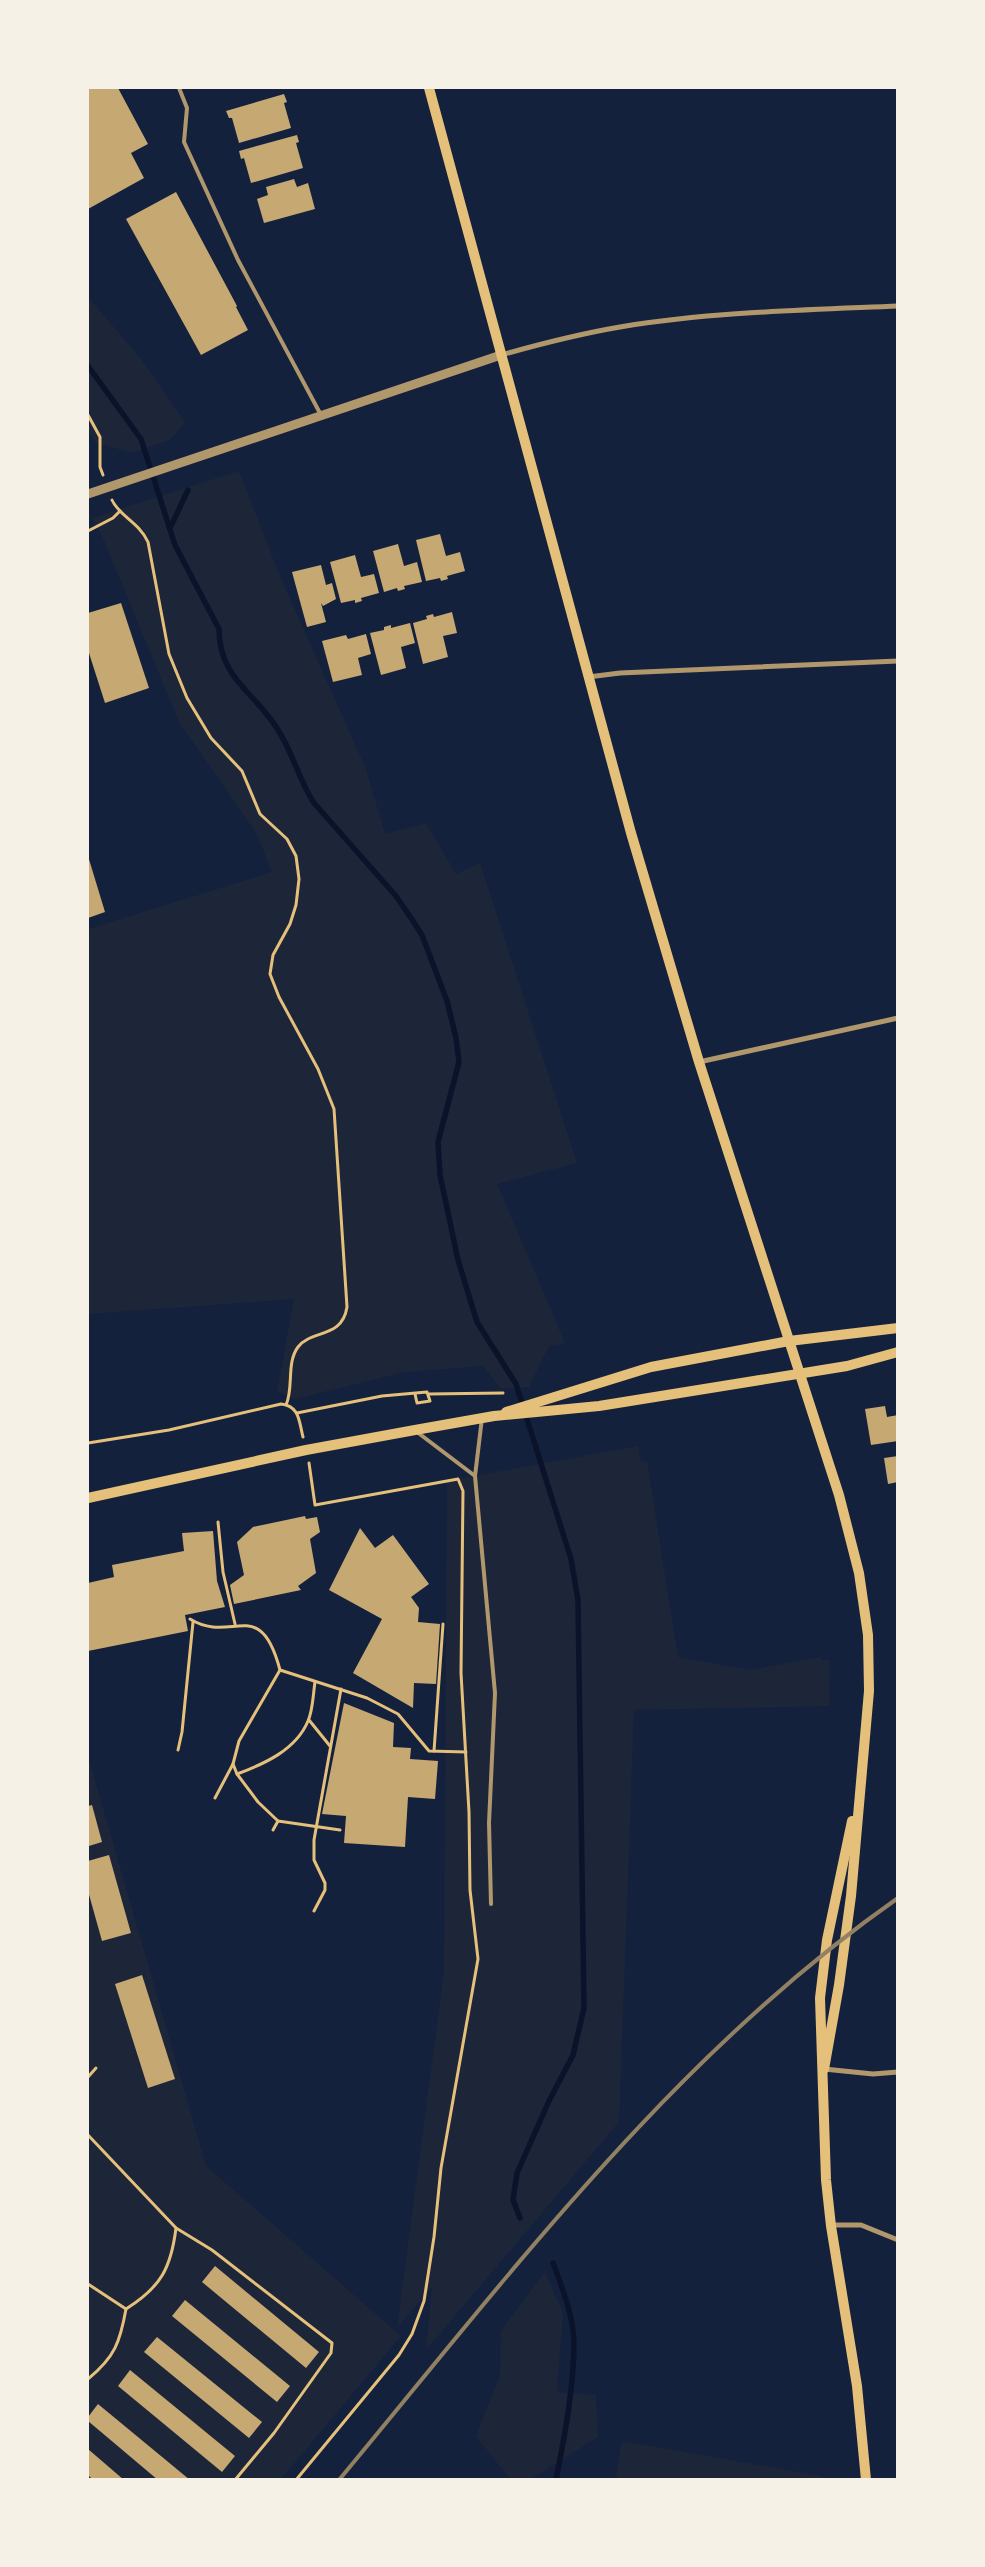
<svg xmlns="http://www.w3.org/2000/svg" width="985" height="2567" font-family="'PT Sans Narrow',sans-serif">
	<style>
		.green { fill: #1d2539 }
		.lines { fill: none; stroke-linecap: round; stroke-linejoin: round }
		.stream { stroke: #0b132b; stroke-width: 5.5 }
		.building { fill: #c6a872 }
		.path { stroke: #e5c07b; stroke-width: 3 }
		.service { stroke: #b1986c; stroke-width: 4 }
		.minor { stroke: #b1986c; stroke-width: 5 }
		.tertiary { stroke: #b1986c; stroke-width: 9 }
		.secondary { stroke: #e5c07b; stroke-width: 10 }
		.rail { stroke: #918062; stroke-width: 4 }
	</style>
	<rect width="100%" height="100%" fill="#14213d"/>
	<g class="green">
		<path d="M88,297L141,359L185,422L170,440L131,453L95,442L88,432Z"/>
		<path d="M239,471L279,574L366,769L385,834L426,823L456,874L480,863L577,1163L497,1184L565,1343L549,1346L529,1387L501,1389L483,1366L404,1372L295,1399L277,1391L294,1299L88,1314V929L272,872L257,834L179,722L103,538L92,518Z"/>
		<path d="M638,1446L641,1462L647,1461L678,1657L750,1670L821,1657L822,1660H829L830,1706L634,1710L619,2122L426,2350L432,2287L397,2328L444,1972L447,1481Z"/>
		<path d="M88,1756L206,2166L401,2336L281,2479H88Z"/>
		<path d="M545,2272L563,2313L557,2392L596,2395L598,2437L531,2479H510L476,2436L500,2376L501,2331Z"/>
		<path d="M622,2441L821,2476V2479L631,2480L616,2477Z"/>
	</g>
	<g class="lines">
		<g class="stream">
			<path d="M88,366L141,439L175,545L219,629C219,681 259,694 281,735C294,757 300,782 314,803L396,896L411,918L422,935L447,1001L456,1038L459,1062L438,1142L440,1175L458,1260L477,1322L516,1384L571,1559L578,1600L584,2008L573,2055L549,2101L517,2173L513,2200L520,2218"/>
			<path d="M171,526L188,490"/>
			<path d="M553,2263C562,2287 573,2315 574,2341C574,2387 565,2434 556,2480"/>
		</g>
	</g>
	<g class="building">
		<path d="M89,88H118L148,144L131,153L144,178L88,209V89Z"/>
		<path d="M284,94L287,102L284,103L291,128L239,143L232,118H229L226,111Z"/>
		<path d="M297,135L299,142L296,143L303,168L251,183L244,158L241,159L239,151Z"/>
		<path d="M294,179L297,187L308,183L315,209L264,223L257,199L268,195L266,187Z"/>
		<path d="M176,192L237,306L236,307L248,330L201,355L126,219Z"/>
		<path d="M440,534L446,556L460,552L465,571L447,576L448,579L441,581L440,578L426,581L416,540Z"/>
		<path d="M398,544L404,566L417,562L422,582L404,586L405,589L398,591L397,588L384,592L373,551Z"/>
		<path d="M355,555L361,577L374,574L379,593L361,598L362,601L355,603V600L341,603L330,562Z"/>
		<path d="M321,565L326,585L332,583L336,599L323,606L321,603L326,622L307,627L292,572Z"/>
		<path d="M121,603L149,688L105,703L88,650V613Z"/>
		<path d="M452,612L457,633L443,636L448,657L423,664L413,623L427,619L426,616L433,614L434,617Z"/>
		<path d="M410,623L415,643L401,647L406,668L381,675L370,633L384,630V627L391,625V628Z"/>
		<path d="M366,634L371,654L358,658L362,675L333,682L322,641L346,635L348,639Z"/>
		<path d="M88,856L105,912L88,918Z"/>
		<path d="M885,1406L887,1417L898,1415V1441L871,1445L865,1409Z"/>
		<path d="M898,1456V1482L888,1484L884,1458Z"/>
		<path d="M305,1516L306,1519L317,1517L320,1532L310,1539L316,1573L298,1586L301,1590L234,1604L230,1585L244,1575L237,1542L253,1527Z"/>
		<path d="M360,1528L375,1548L393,1535L429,1584L411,1597L419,1608L418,1622L440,1624L436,1684L414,1683L413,1708L353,1673L382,1619L329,1590Z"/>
		<path d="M213,1531L217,1581L225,1607L185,1615L188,1631L88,1651V1583L114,1577L112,1565L184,1551L182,1533Z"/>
		<path d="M344,1703L394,1723L393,1747L411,1748L410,1759L438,1761L435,1799L408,1797L405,1847L344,1843L346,1816L322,1814Z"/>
		<path d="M92,1805L102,1842L89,1846L88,1806Z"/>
		<path d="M109,1855L131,1933L102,1941L88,1891V1861Z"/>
		<path d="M142,1975L175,2079L148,2088L115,1984Z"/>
		<path d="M215,2266L319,2352L306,2368L202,2282Z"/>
		<path d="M185,2300L290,2386L277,2402L172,2316Z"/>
		<path d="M157,2337L262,2422L249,2438L144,2352Z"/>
		<path d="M130,2370L235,2456L222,2472L118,2386Z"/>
		<path d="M98,2404L190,2480H158L88,2421V2417Z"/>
		<path d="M88,2449L124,2480H93L88,2475Z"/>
	</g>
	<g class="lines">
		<g class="path">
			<path d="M88,415L100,437V467L103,475"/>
			<path d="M112,500C119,516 139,522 148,542L169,654L187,698L211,738L242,771L260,814L287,839L296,856L299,879L296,905L290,924L273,955L270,974L279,997L318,1069L334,1109L347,1307C342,1339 312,1329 298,1347C286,1363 294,1388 286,1405"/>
			<path d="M88,531L113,518L120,511"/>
			<path d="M429,1394L503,1393"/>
			<path d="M297,1413L382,1396L427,1392L430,1401L417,1403L415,1394"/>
			<path d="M88,1443L169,1430L281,1404C300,1406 299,1422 303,1437"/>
			<path d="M218,1522L223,1572L235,1624"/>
			<path d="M190,1619C232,1645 260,1594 280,1670L239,1741L233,1764L237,1774L258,1802L278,1821L340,1830"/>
			<path d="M280,1670L367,1698L398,1714L429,1751L466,1752"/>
			<path d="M309,1720L330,1746"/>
			<path d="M178,1750L182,1732L193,1622"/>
			<path d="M434,1751L443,1624"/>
			<path d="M237,1774C264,1764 296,1750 308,1721C313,1710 313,1695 315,1682"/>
			<path d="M215,1798L233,1764"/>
			<path d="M273,1830L278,1821"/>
			<path d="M314,1911L325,1890V1883L314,1860V1840L341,1689"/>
			<path d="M88,2077L96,2068"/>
			<path d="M88,2135L176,2228C171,2268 161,2287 126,2309L88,2284"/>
			<path d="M176,2228L212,2250L332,2343L331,2353L274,2433L235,2480"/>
			<path d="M88,2379C115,2357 120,2342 126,2309"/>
			<path d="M296,2480L399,2355L412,2334L424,2301L434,2237L441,2168L478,1959L470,1890L469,1812L461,1673L463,1491L458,1479L315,1505L309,1463"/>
		</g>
		<g class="service">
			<path d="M179,88L187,108L184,142L238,260L321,415"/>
			<path d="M482,1418L475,1476L495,1693L489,1823L491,1904"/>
			<path d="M417,1432L475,1476"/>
		</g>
		<g class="minor">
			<path d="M501,355C540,344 579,334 620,327C711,312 805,310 898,306"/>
			<path d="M588,677L620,673L898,661"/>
			<path d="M699,1062L898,1018"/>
			<path d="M824,2069L873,2074L898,2072"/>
			<path d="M831,2225H861L898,2240"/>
		</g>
		<path class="tertiary" d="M88,494L501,355"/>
		<g class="secondary">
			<path d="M429,88L631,833L699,1062L839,1495L859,1573L868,1635L869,1691L851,1896L839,1985L824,2069"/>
			<path d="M506,1412L651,1367L789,1341L898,1328"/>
			<path d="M88,1498L306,1450L415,1430L494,1416L599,1406L847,1366L898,1352"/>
			<path d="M852,1821L827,1940L820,1998L826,2180L831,2226L857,2386L866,2480"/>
		</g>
		<path class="rail" d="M339,2480C511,2273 675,2054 898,1898"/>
	</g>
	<rect width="985" height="2567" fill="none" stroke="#f6f1e7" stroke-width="178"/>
</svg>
